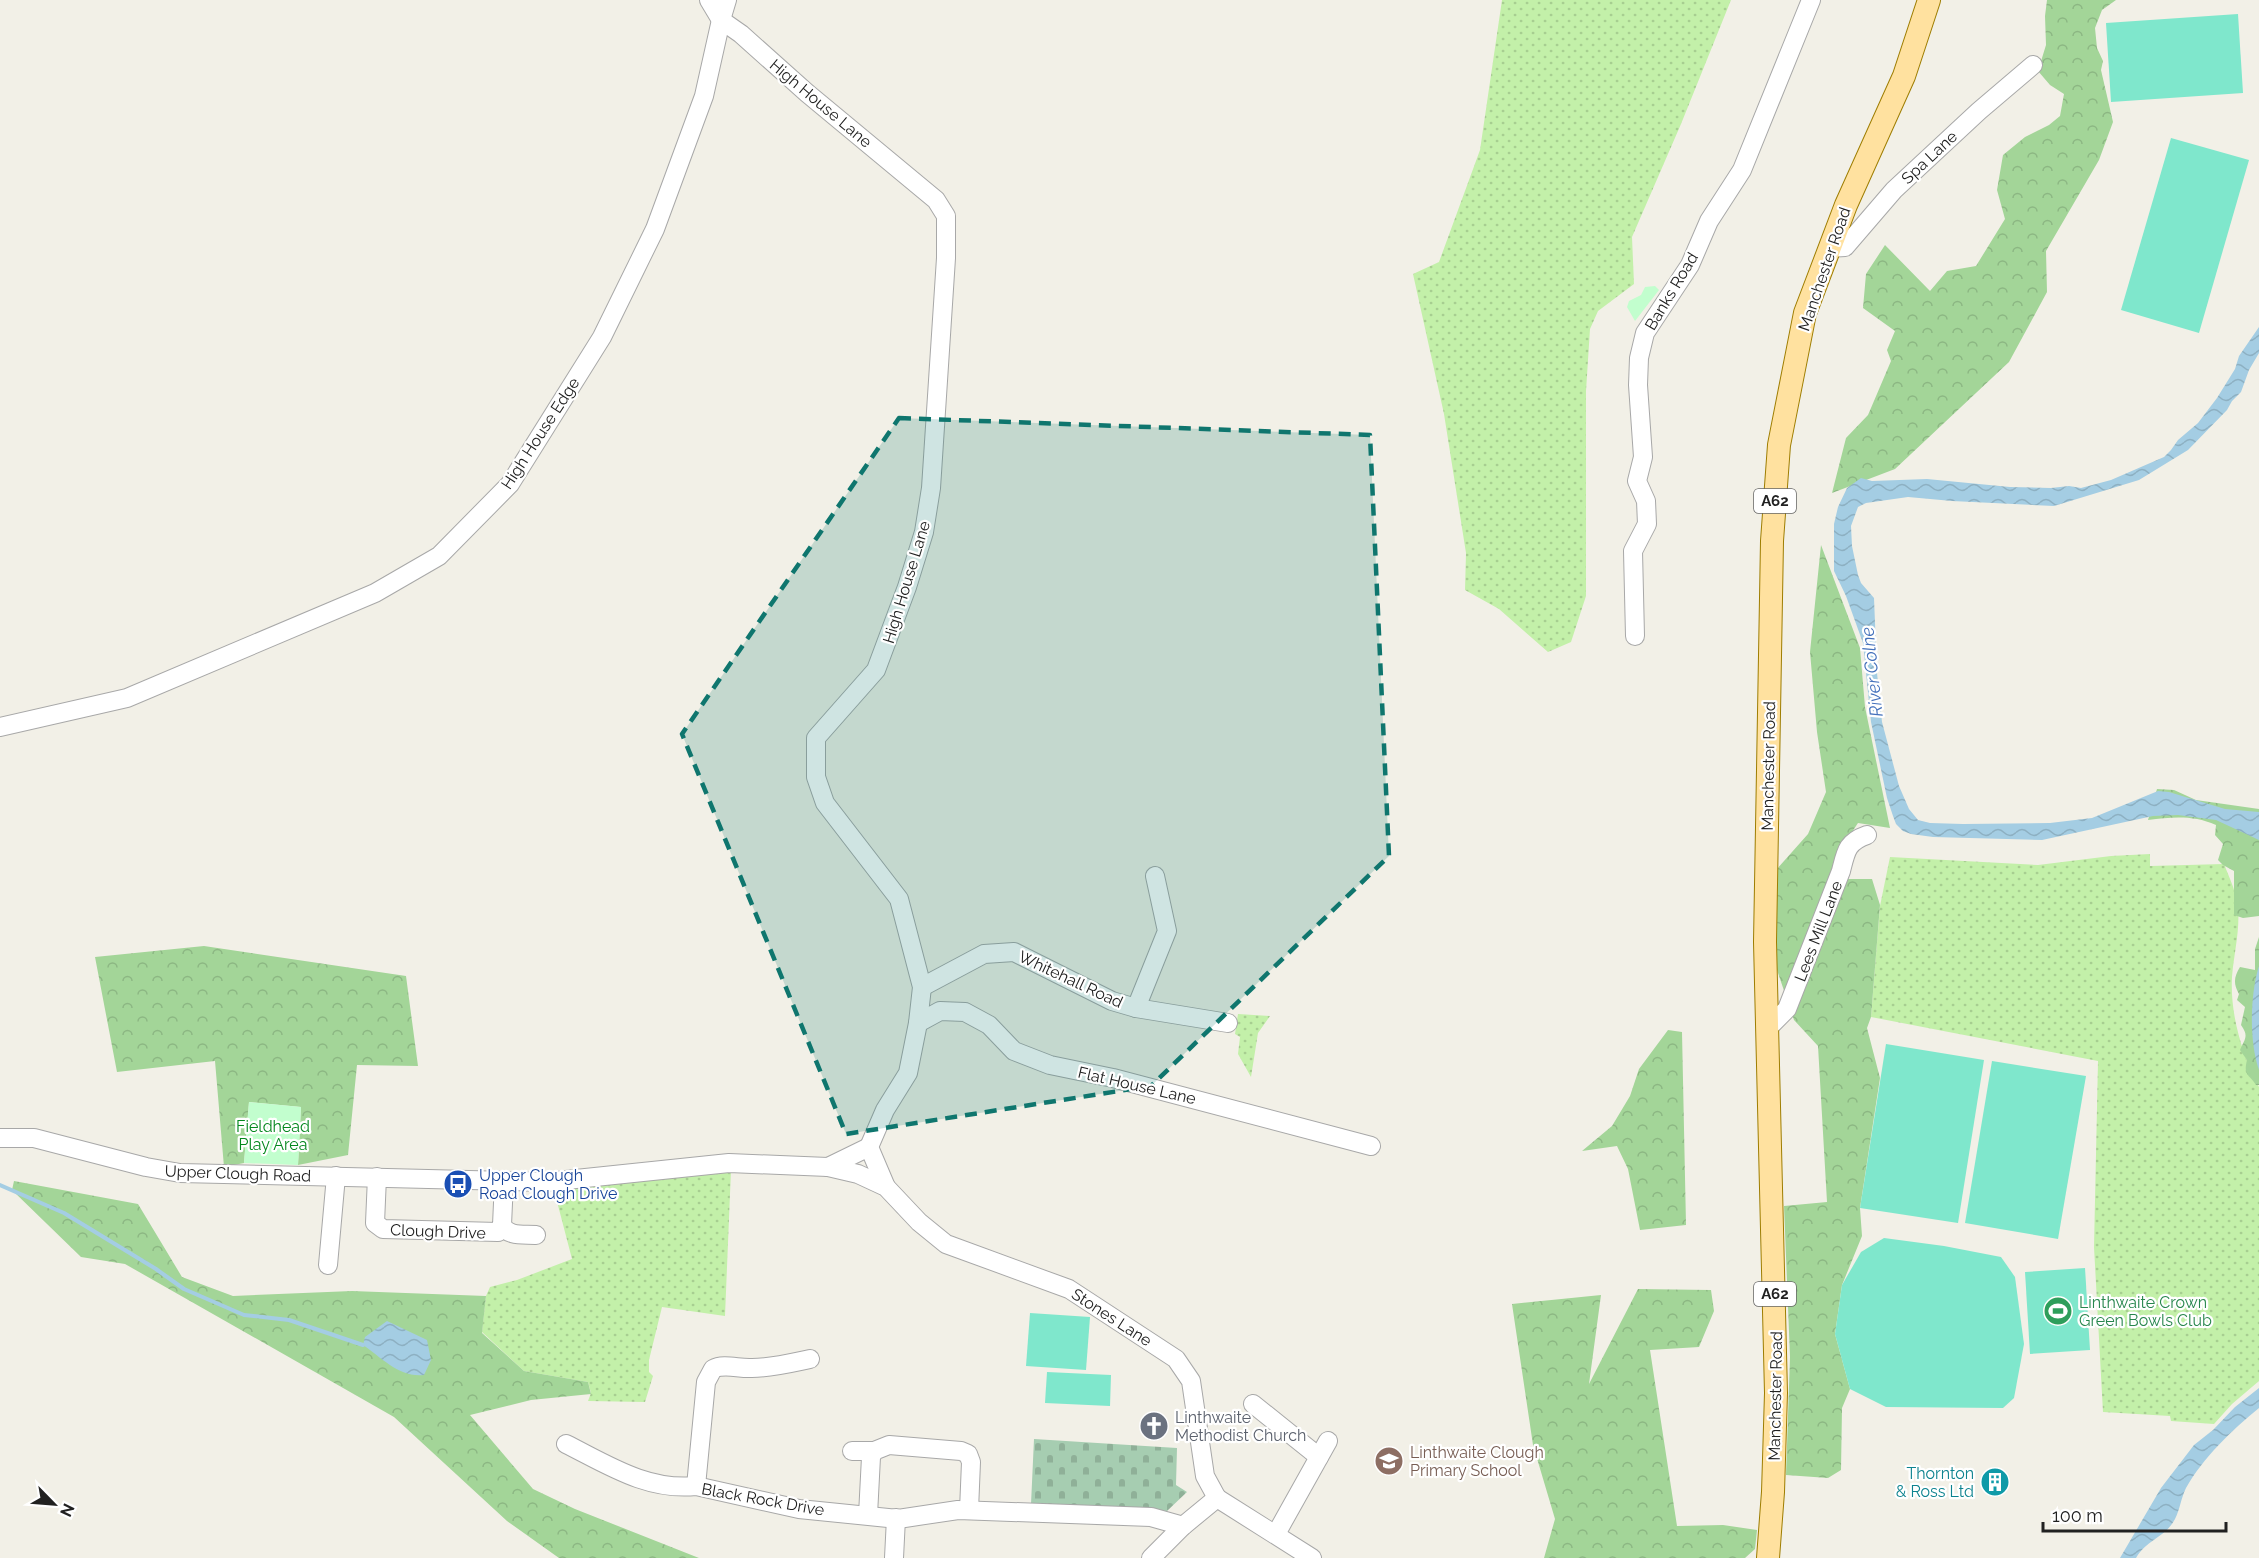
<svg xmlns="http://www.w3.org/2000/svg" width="2259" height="1558" font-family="Raleway,sans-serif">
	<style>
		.grass { fill: url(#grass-dots) }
		.forest { fill: url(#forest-crowns) }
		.cemetery { fill: url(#cemetery-stones) }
		.park { fill: #c2fece }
		.pitch { fill: #7fe7cc }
		.water { fill: url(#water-waves) }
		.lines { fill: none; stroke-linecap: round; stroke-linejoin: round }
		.stream { stroke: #a4cde3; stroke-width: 4 }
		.minor-casing { stroke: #a8a8a8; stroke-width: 20 }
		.major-casing { stroke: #9e7d00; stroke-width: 24 }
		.minor { stroke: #fff; stroke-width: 18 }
		.major { stroke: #ffe19f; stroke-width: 22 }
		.marked { fill: #0f766e; fill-opacity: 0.2; stroke: #0f766e; stroke-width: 4.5; stroke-dasharray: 12 8; stroke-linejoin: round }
		.labels { text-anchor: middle; stroke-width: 4.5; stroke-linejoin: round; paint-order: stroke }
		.shield { fill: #fff; stroke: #646464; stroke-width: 1.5 }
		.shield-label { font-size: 15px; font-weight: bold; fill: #212121 }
		.street-label { font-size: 16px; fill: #212121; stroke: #fff }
		.park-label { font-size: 16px; fill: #03871d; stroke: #fff }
		.transit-label { font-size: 16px; fill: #164399; stroke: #fff; text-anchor: start }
		.leisure-label { font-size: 16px; fill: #27864d; stroke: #fff; text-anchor: start }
		.worship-label { font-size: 16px; fill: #5b616d; stroke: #fff; text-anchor: start }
		.education-label { font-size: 16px; fill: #785e54; stroke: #fff; text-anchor: start }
		.culture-label { font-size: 16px; fill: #0d838f; stroke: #fff; text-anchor: end }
		.water-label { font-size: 18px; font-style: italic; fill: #4370bb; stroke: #fff }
	</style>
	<defs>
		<pattern id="grass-dots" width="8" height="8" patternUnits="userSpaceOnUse" patternTransform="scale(1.5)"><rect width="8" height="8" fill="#c3f0a9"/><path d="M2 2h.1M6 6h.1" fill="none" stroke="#a7ce91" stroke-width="1.8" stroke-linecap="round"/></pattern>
		<pattern id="forest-crowns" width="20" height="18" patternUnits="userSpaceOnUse" patternTransform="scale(1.5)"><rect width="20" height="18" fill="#a3d598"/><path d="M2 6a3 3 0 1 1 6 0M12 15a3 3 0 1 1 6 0" fill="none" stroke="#8cb783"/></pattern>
		<pattern id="cemetery-stones" width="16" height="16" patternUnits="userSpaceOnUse" patternTransform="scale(1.5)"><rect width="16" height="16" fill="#a6cdb1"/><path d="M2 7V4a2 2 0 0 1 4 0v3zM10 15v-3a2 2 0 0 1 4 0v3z" fill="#8fb098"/></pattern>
		<pattern id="water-waves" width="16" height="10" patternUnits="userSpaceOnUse" patternTransform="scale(1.5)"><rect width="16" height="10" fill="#a4cde3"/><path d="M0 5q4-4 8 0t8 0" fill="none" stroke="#8db0c2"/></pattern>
	</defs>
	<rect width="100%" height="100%" fill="#f2f0e7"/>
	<g class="grass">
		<path d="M1502,0H1731L1681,124L1632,237L1634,284L1598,311L1590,329L1586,391V596L1571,642L1548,652L1499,609L1465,590L1466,553L1444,414L1413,274L1439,262L1480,150Z"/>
		<path d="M2150,854V866L2224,864C2229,877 2237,893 2238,908C2240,931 2234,953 2232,977C2230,1015 2242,1054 2259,1087V1381L2232,1404L2214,1424L2171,1421L2170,1416L2103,1412L2094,1247L2098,1061L1871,1017L1880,906L1890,857L2038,865L2111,856Z"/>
		<path d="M1238,1014L1270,1016L1258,1033L1251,1077L1238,1054L1240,1037L1235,1034Z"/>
		<path d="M731,1170L725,1316L662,1307L649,1360V1372L653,1376L645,1402L588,1401L591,1393L588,1382L524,1371L482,1332L486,1296L490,1287L517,1280L572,1259L554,1190Z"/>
	</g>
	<g class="forest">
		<path d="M2047,0H2116L2102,10L2095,28L2097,48L2103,61L2101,70L2113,122L2099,160L2046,251L2047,292L2009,362L1895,469L1832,493L1846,438L1868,415L1891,361L1887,350L1895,331L1863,308L1866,274L1885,245L1930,291L1947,271L1976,266L2005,219L1997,190L2003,155L2025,137L2049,125L2060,116L2064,94L2050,85L2038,71L2046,45L2045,16Z"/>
		<path d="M1821,545L1860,648L1865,707L1890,828L1858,823L1834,859L1844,879H1872L1880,905L1871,1017L1867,1028L1880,1078L1860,1208L1862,1236L1842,1285L1835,1334L1850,1389L1842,1408L1841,1470L1828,1478L1786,1475L1790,1357L1784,1206L1827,1202L1818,1046L1794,1020L1777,970V869L1808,834L1826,792L1817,732L1810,652Z"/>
		<path d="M2157,789L2174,790L2196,800L2259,809V916L2243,918L2234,915V871L2223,865L2218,860L2223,844L2215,835L2216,825C2193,815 2173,817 2148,820Z"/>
		<path d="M2259,937V1085H2256C2249,1074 2243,1076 2247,1060L2240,1050C2245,1039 2249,1036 2241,1025L2245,1007L2237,1000L2239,994C2233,983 2234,977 2240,967L2255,970V949Z"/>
		<path d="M204,946L406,976L418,1066L357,1065L348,1155L298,1165L301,1107L249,1102L244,1163L224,1167L215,1061L117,1072L95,957Z"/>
		<path d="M1668,1030L1682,1032L1686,1225L1640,1230L1628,1169L1617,1146L1582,1151L1612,1126L1630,1096L1639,1069Z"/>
		<path d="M14,1181L138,1204L182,1277L233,1296L352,1291L486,1296L482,1333L524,1371L588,1382L591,1394L531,1400L470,1415L533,1489L575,1509L699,1558H559L507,1521L394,1417L125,1264L81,1257L12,1190Z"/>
		<path d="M1638,1289L1711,1290L1714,1311L1699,1347L1650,1350L1677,1526L1723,1525L1757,1530L1755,1549L1745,1558H1544L1555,1519L1533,1445L1512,1304L1601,1295L1589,1384Z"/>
	</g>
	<path class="cemetery" d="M1034,1439L1177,1448L1176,1485L1187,1492L1167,1511L1031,1504Z"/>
	<g class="park">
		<path d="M1655,286L1659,290L1635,321L1627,307L1629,301L1641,295L1645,287Z"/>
		<path d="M249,1102L301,1107L298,1165L244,1163Z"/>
	</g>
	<g class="pitch">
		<path d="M2238,14L2243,93L2111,102L2106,23Z"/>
		<path d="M2171,138L2249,160L2199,333L2121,310Z"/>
		<path d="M1886,1044L1984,1060L1958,1223L1860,1208Z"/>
		<path d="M1992,1061L2086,1076L2058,1239L1965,1223Z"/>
		<path d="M1884,1238L1944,1246L2001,1257L2015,1277L2024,1344L2014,1398L2003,1408L1886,1407L1850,1389L1835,1334L1842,1285L1861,1252Z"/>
		<path d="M2085,1268L2090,1350L2030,1354L2025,1272Z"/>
		<path d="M1030,1313L1090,1317L1086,1370L1026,1366Z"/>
		<path d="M1047,1372L1111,1375L1110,1406L1045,1403Z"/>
	</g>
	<g class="water">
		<path d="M2259,327V353L2249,370L2241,392L2232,401L2227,410L2188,450L2139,480L2054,506L1952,501L1908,497L1866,503L1858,507L1851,526L1852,546L1858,575L1861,583L1874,598L1877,673L1882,722L1899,786L1909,809L1918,820L1930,823L1963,824L2050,823L2092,818L2158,791L2169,792L2225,809L2259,812V840L2216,820L2178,815L2153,816L2042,840L1933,837L1911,834L1903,831L1896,824L1893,816L1887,798L1871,722L1863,643L1846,596L1834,571V524L1838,507L1847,488L1861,478L1872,481L1927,479L2010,487L2051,488L2069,486L2081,488L2111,480L2164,457L2171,450L2178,440L2198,423L2217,398L2235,369L2239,356Z"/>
		<path d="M2259,966V1070C2249,1042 2250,994 2259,966Z"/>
		<path d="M387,1321L427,1340L431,1360L424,1375C400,1378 382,1358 363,1345L365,1337Z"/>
		<path d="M2259,1388V1408C2232,1430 2203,1458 2186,1488C2181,1498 2180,1509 2175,1519C2165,1538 2147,1539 2136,1558H2120L2161,1488L2194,1445L2213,1430L2235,1407Z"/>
	</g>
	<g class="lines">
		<path class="stream" d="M0,1185L64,1213L156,1269L184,1289L244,1315L289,1320L363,1345"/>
		<g class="minor-casing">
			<g id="minor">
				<path d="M709,0L721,20L741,34L807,93L936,200L946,216V258L931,488L924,532L907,587L876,670L816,738V777L825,803L899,899L922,987L918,1023L908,1073L885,1110L869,1147"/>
				<path d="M1829,248L1845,247L1894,190L1979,111L2033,65"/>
				<path d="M1635,636L1633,551L1647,524L1646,501L1637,481L1643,457L1638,385L1639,358L1645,333L1690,265L1709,221L1742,170L1811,0"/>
				<path d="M0,727L127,698L375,593L439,556L510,484L602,337L655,229L704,96L721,20L727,0"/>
				<path d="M922,987L984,954L1014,952L1112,1001L1136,1008L1228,1023"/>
				<path d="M1136,1008L1167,931L1155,876"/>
				<path d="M918,1023L940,1011L965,1012L989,1025L1014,1051L1050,1065L1113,1078L1371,1146"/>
				<path d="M1767,1029L1787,1009L1841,871C1846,851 1847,842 1867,835"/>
				<path d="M0,1138H34L146,1167L180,1173L547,1182L729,1163L828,1167L858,1174L886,1187L919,1222L946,1244L1069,1289L1176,1359L1191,1381L1205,1476L1217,1498"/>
				<path d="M828,1167L869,1147L886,1187"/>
				<path d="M377,1177L375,1223L383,1229L498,1232L502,1225L504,1181"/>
				<path d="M502,1225C508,1237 523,1234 536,1235"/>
				<path d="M328,1265L336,1176"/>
				<path d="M1253,1404L1319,1457"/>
				<path d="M566,1444C608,1465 647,1491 696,1486L799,1509L898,1519L958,1510L1151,1517L1183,1526"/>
				<path d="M852,1451H874"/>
				<path d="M696,1486L706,1382L713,1369C724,1363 739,1369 752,1368C771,1368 791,1363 810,1359"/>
				<path d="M1217,1498L1312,1558"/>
				<path d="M868,1515L871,1457L874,1451L889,1445L961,1451L968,1454L971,1462L969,1510"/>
				<path d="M1276,1534L1328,1441"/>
				<path d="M894,1558L896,1518"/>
				<path d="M1151,1558L1183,1526L1217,1498"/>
			</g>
		</g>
		<g class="major-casing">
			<path id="major" d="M1768,1558L1773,1492L1776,1393L1765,942L1772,541L1779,445L1805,313L1846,205L1904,76L1929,0"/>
		</g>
		<use href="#minor" class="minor"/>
		<use href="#major" class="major"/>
	</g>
	<path class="marked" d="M899,418L1370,435L1389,856L1151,1086L846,1134L682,734Z"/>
	<defs>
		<g id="bus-disc" transform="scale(1.5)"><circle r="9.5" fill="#1a4fb4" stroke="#fff"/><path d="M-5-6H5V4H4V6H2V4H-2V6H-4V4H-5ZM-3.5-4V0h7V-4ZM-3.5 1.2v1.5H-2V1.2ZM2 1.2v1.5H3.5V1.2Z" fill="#fff"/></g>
		<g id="stadium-disc" transform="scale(1.5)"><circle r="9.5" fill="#2e9e5b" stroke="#fff"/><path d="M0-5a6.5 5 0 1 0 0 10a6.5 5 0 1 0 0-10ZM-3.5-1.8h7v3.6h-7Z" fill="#fff"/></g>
		<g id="church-disc" transform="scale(1.5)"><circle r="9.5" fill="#6b7280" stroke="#fff"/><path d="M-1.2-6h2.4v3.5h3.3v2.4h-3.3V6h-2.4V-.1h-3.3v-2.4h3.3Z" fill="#fff"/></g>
		<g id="school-disc" transform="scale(1.5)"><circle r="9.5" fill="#8d6e63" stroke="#fff"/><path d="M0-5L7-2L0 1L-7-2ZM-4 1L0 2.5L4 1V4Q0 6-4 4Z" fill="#fff"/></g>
		<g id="building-disc" transform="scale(1.5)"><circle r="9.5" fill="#0f9aa8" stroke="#fff"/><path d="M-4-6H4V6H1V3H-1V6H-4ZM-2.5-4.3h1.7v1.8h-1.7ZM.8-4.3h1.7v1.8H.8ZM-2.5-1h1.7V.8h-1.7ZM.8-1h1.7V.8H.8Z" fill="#fff"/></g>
	</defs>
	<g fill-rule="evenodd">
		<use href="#bus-disc" x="458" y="1184"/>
		<use href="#stadium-disc" x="2058" y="1311"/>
		<use href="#church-disc" x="1154" y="1426"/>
		<use href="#school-disc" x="1389" y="1461"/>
		<use href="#building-disc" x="1995" y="1482"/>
	</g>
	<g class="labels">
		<g class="shield">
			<rect x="1754" y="489" width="42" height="24" rx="4.5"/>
			<rect x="1754" y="1282" width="42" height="24" rx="4.5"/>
		</g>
		<g class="shield-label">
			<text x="1775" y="506">A62</text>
			<text x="1775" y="1299">A62</text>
		</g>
		<g class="street-label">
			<text transform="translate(821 103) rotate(40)" y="6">High House Lane</text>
			<text transform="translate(1929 157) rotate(-43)" y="6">Spa Lane</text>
			<text transform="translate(1824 269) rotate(-71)" y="6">Manchester Road</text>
			<text transform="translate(1671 291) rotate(-59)" y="6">Banks Road</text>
			<text transform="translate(540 433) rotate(-57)" y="6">High House Edge</text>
			<text transform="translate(906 582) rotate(-73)" y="6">High House Lane</text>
			<text transform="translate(1768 766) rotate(-89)" y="6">Manchester Road</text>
			<text transform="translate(1818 931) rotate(-69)" y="6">Lees Mill Lane</text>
			<text transform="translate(1071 979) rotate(25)" y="6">Whitehall Road</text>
			<text transform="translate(1137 1085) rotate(13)" y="6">Flat House Lane</text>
			<text transform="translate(238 1173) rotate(2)" y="6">Upper Clough Road</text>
			<text transform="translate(438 1231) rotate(2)" y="6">Clough Drive</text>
			<text transform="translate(1112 1317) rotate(33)" y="6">Stones Lane</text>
			<text transform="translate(1775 1396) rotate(-89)" y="6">Manchester Road</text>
			<text transform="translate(763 1499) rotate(10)" y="6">Black Rock Drive</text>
		</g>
		<g class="park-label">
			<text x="273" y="1132">Fieldhead<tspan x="273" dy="18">Play Area</tspan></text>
		</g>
		<g class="transit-label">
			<text x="479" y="1181">Upper Clough<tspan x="479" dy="18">Road Clough Drive</tspan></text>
		</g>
		<g class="leisure-label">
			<text x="2079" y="1308">Linthwaite Crown<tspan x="2079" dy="18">Green Bowls Club</tspan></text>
		</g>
		<g class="worship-label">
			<text x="1175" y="1423">Linthwaite<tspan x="1175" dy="18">Methodist Church</tspan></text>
		</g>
		<g class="education-label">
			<text x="1410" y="1458">Linthwaite Clough<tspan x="1410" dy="18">Primary School</tspan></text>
		</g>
		<g class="culture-label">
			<text x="1974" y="1479">Thornton<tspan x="1974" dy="18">&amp; Ross Ltd</tspan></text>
		</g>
		<g class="water-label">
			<text transform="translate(1872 672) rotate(-96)" y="6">River Colne</text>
		</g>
	</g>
	<g transform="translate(54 1504) rotate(115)" stroke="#ffffff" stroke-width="4.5" paint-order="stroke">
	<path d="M0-4.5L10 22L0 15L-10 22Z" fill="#212121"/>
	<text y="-9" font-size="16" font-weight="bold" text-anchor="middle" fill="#212121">N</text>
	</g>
	<path d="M2043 1522v9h183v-9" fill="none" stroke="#212121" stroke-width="3"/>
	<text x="2052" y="1522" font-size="18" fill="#212121" stroke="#ffffff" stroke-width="4.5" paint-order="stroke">100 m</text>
</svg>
